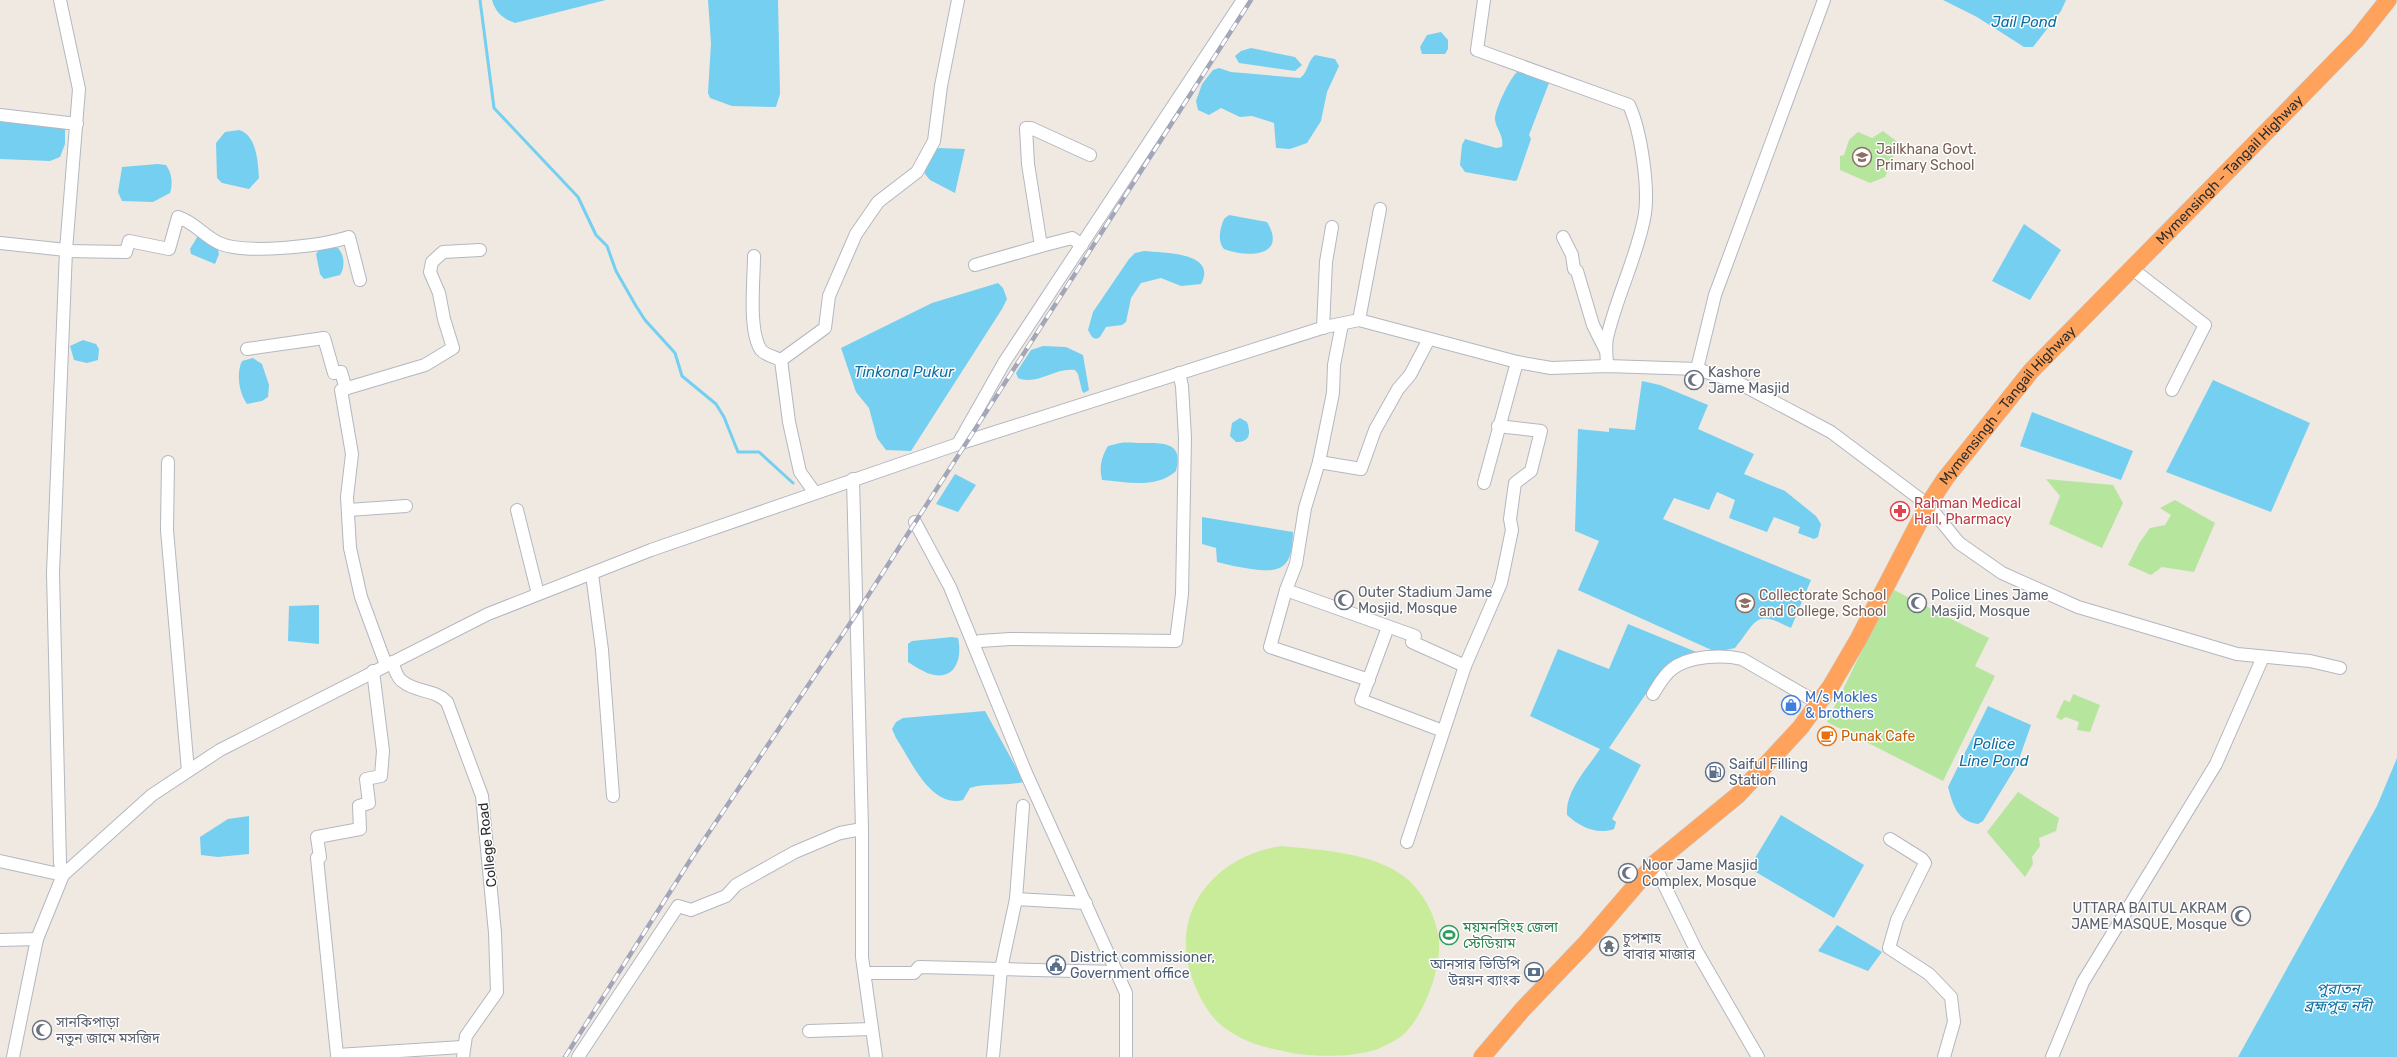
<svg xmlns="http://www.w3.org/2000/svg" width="2397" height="1057" font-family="Rubik,'Noto Sans Bengali',sans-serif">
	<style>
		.grass { fill: #b6e59e }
		.pitch { fill: #c9ec9a }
		.water { fill: #75cff0 }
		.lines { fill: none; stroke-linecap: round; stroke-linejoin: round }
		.stream { stroke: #75cff0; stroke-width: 3 }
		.minor-casing { stroke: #b4b7c1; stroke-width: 14 }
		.highway-casing { stroke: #c9c9c9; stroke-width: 18 }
		.minor { stroke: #fff; stroke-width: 12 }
		.highway { stroke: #ffa35c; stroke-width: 17 }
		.rail-casing { stroke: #a3a6b8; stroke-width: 4.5 }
		.rail { stroke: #fff; stroke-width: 3; stroke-dasharray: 9; stroke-linecap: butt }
		.labels { text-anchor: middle; stroke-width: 3; stroke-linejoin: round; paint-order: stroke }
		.education-label { font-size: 14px; fill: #785e54; stroke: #fff; text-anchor: start }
		.street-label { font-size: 14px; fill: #2e2e2e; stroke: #fff }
		.worship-label { font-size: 14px; fill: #5b616d; stroke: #fff; text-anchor: start }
		.health-label { font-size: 14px; fill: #be3a42; stroke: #fff; text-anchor: start }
		.shop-label { font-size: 14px; fill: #366cbe; stroke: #fff; text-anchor: start }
		.food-label { font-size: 14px; fill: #c56008; stroke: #fff; text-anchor: start }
		.service-label { font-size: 14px; fill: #4e5e75; stroke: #fff; text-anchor: start }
		.leisure-label { font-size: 14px; fill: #27864d; stroke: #fff; text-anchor: start }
		.water-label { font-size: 15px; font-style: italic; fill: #0d6fa3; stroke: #fff }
	</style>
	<rect width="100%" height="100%" fill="#efe9e1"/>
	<g class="grass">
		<path d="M1883,131L1899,143L1885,177L1870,183L1840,170V156L1844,155L1849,140L1858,132L1872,138Z"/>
		<path d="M2046,479L2113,485L2123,503L2102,548L2049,524L2060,496Z"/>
		<path d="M2175,500L2215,523L2194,572L2162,567L2151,575L2128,565L2140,542L2150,528L2165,525L2171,515L2160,508Z"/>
		<path d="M1892,589L1989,638L1975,666L1995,676L1943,781L1827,722Z"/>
		<path d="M2073,694L2100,705L2090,732L2077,730L2079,722L2066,717L2061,720L2056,717L2064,700L2070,702Z"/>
		<path d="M2018,792L2059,818L2056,831L2039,838L2040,846L2032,857L2033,864L2025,877L1987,832Z"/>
	</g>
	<path class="pitch" d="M1281,846C1320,850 1370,852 1402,875C1421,889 1434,911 1438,934C1444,963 1425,1014 1404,1034C1396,1041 1388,1044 1378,1049C1354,1057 1324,1057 1298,1054C1270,1049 1245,1044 1222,1026C1209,1015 1200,999 1194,983C1166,915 1213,856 1281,846Z"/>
	<g class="water">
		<path d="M492,0H606L515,23C502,18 496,13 492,0Z"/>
		<path d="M708,0H778L780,94L776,107L732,106L710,98L708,93L711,43Z"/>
		<path d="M1943,0H2066L2061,11L2033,47H2024L1977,17Z"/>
		<path d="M1441,32L1448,40V49L1445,54H1422L1420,47L1427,35Z"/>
		<path d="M1251,48L1295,57L1302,65L1295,71L1239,63L1235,56L1241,51Z"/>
		<path d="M1315,55L1335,59L1339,66L1327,92L1321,121L1307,143L1290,149L1276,148L1274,123L1252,116L1240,117L1221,108L1209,115L1198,110L1196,101L1202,84L1213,70L1219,68L1231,72L1300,78C1308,73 1307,62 1315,55Z"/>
		<path d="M1517,72H1531L1549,83L1529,135L1531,139L1517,180L1515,181L1465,172L1460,165L1462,145L1465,139L1496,148L1502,147C1504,135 1497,131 1495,120C1494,111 1510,78 1517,72Z"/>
		<path d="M0,120L65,128V144L60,157L50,161L0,159Z"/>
		<path d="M239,130C257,135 258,163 259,178L249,189L222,183L217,178L216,143L225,132Z"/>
		<path d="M939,148L965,149L955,193L930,180L925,174V168L936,149Z"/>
		<path d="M158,164L166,165C172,173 173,184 170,193L153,202L122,201L118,192L122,167Z"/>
		<path d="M1229,215L1267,222C1288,257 1247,258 1224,249C1217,241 1220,228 1224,219Z"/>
		<path d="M2024,224L2061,250L2030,300L1992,281Z"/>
		<path d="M199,234L217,246L219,254L215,264L191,254L190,249Z"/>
		<path d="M333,247L338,248C345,256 345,267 340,275L324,279L320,274L316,254L320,249Z"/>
		<path d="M1144,251C1164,253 1218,252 1201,284L1181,286L1161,278L1141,283L1131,298L1126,322L1122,325L1106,327L1100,337L1096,339L1092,337L1088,330L1093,312L1129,259L1135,253Z"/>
		<path d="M998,283L1003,288L1007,299L1002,309L911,451L886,450L877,438L869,408L856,392L841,348L932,303Z"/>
		<path d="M83,340L96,344L99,349L98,360L87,363L74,360L70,346Z"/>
		<path d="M1043,346L1066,347L1083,355L1089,390L1084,393L1082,391L1078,374L1075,370C1055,367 1037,386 1018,378L1016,373L1031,350Z"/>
		<path d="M253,358L262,364L269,385L268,397L262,401L247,404C239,393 236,373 242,361Z"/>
		<path d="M2213,380L2310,423L2271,512L2166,472Z"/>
		<path d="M1642,381L1660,385L1708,405L1698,429L1754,454L1744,474L1785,491L1816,516L1821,524L1818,537L1814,539L1798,533L1800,527L1774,517L1767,532L1729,518L1735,500L1717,492L1709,510L1674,498L1663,519L1811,580L1791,628C1754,609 1758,620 1735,648L1716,652L1578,590L1599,541L1575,531L1578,429L1609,432V428L1635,430Z"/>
		<path d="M2032,412L2133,451L2121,480L2020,446Z"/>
		<path d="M1240,418L1247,422C1251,434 1250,442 1236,442L1230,436L1232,423Z"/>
		<path d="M1120,443C1127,442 1135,443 1142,443C1164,443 1184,442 1176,471C1157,489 1125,482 1102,480C1099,467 1101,458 1108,446Z"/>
		<path d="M955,474L976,485L958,512L936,504Z"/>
		<path d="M1202,517L1293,532C1292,565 1285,574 1251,569C1239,567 1228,565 1217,562L1216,548L1202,544Z"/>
		<path d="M319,605V644L288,641L289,606Z"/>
		<path d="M1628,624L1706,656L1656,679L1609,748L1641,765L1612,819L1616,822L1614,829C1597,835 1580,827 1567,815C1565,791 1587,769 1600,749L1530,716L1558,649L1609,669Z"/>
		<path d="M952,637L958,638C963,660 954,683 927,673C921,670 914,666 908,662V644L912,641Z"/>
		<path d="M1988,706L2031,725L2017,765L1983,821L1978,824C1957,821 1953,805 1948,787Z"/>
		<path d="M985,711L1024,782C1006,786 986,783 970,788L963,800C930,808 911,760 896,738L892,729L896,722L903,718Z"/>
		<path d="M2397,758V1057H2238L2377,806Z"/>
		<path d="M1781,815L1864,865L1834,918L1749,868Z"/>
		<path d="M249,816V854L218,857L201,855L200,837L228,819Z"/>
		<path d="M1837,925L1882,952L1868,971L1818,951Z"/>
	</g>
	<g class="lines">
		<path class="stream" d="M480,0L494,108L578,197L596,235L607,246L616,271L636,306L645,320L675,353L682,376L716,404L724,417L738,452H759L793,483"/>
		<g class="minor-casing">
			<g id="minor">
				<path d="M1484,0L1477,50L1629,105C1641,131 1650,190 1644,219C1636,259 1616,298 1607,338C1605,347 1607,357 1607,366"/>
				<path d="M0,115L77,124"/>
				<path d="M1563,237L1572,255L1574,269L1577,271L1593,325L1606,351"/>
				<path d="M0,243L66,250"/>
				<path d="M1041,246L1072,238L1082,245"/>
				<path d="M66,251L126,252L129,241L169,249L178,217C194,222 204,236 219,243C245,255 322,246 349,237L360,280"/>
				<path d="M754,256C754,280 748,331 761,350C765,355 775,357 781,360"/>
				<path d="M975,265L1041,246L1028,164L1026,128H1031L1090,155"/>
				<path d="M2131,268L2205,325L2172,390"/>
				<path d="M1359,320L1380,209"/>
				<path d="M1323,328L1326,262L1332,227"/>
				<path d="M247,349L324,338L334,373L341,372L346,389"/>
				<path d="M1697,369L1715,295L1824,0"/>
				<path d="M958,444L1005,361L1243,0"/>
				<path d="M168,462L167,530L188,771"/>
				<path d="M1319,462L1333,393L1334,365L1342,324"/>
				<path d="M853,479L862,829V957L876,1057"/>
				<path d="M1484,483L1517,362"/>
				<path d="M815,493L800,472L789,422L781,360L825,328L829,296L856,234L878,202L917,172L934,141L941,86L958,0"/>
				<path d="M348,510L406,506"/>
				<path d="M517,510L538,594"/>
				<path d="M915,522L950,587L1026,773L1126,993V1057"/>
				<path d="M592,574L602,650L613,796"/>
				<path d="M1286,590L1415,636L1412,642L1465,666"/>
				<path d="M1388,627L1361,700L1443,731"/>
				<path d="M980,641L1010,639L1176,641L1182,594L1185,438L1182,386L1179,373"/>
				<path d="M392,662C394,667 397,678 402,681C416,693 435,689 447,702L482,796L495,933L497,992L466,1036L463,1057"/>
				<path d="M386,665L361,597L350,548L347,497L352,454L341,390L425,365L453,348L444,319L439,293L430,272L432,262L443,252L480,250"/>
				<path d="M373,671L383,751L381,776L366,779L369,803L359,806L360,829L317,837L320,857L317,858L337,1055L462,1047"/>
				<path d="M1369,680L1270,647L1286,590L1296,564L1305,508L1319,462L1361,469L1375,430L1398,389L1410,375L1429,339"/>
				<path d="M1653,694C1659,685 1663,676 1672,669C1688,656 1722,654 1742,659L1818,703"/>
				<path d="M1890,839L1922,859L1925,863L1897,920L1889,948L1929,974L1951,997L1954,1022L1944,1057"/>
				<path d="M1407,842L1465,666L1501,583L1512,530L1510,519L1515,483L1531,471L1541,431L1498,426"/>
				<path d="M0,861L63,875L60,863L53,573L66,250L79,89L60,0"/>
				<path d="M1654,864L1696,950L1758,1057"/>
				<path d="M1016,899L1023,806"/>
				<path d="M0,940L37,939"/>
				<path d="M865,973H914L919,967L1001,969L1016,899L1086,903"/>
				<path d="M809,1031L872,1029"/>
				<path d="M13,1057L37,939L63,875L152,795L220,750L488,614L651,550L958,444L1325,327L1359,320L1517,362L1551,368L1607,366L1697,369L1737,382L1831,432L1928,505L1959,543L2002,573L2078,607L2237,654L2310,661L2340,668"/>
				<path d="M578,1057L678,906L691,910L726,896L736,885L795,852L840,833L862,829"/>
				<path d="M993,1057L1001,969L1117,972"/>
				<path d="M2052,1057L2083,982L2216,764L2263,657"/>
			</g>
		</g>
		<g class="highway-casing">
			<g id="highway">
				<path id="s1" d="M1482,1057L1523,1009L1586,943L1654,864L1738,795L1800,728L1831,686L1859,638L1928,505L1945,479L2031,371L2281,117L2357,39L2388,0"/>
			</g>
		</g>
		<use href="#minor" class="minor"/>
		<use href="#highway" class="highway"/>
		<g class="rail-casing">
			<path id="rail" d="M565,1057L691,859L855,616L1251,0"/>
		</g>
		<use href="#rail" class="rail"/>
	</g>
	<defs>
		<g id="school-ring" transform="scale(1)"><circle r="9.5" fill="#fff" stroke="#8d6e63" stroke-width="1.5"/><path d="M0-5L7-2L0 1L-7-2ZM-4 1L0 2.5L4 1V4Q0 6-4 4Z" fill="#8d6e63"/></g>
		<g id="mosque-ring" transform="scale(1)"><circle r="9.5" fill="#fff" stroke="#6b7280" stroke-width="1.5"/><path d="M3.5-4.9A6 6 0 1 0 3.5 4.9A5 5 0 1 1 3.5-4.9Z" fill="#6b7280"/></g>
		<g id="pharmacy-ring" transform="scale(1)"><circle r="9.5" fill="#fff" stroke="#e0444e" stroke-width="1.5"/><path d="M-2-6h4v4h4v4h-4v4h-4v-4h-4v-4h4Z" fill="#e0444e"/></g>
		<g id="shop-ring" transform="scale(1)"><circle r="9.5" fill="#fff" stroke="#3f7fe0" stroke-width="1.5"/><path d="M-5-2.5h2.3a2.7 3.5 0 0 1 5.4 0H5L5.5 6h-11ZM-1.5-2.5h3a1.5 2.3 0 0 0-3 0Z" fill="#3f7fe0"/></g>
		<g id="cafe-ring" transform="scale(1)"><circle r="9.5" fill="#fff" stroke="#e8710a" stroke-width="1.5"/><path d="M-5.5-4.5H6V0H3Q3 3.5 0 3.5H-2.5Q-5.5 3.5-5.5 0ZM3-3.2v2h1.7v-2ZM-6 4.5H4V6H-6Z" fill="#e8710a"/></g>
		<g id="fuel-ring" transform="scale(1)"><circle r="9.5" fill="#fff" stroke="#5c6f8a" stroke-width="1.5"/><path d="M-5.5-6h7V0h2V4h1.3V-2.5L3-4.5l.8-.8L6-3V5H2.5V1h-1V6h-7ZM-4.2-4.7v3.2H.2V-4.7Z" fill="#5c6f8a"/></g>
		<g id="stadium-ring" transform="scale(1)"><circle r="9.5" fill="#fff" stroke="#2e9e5b" stroke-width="1.5"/><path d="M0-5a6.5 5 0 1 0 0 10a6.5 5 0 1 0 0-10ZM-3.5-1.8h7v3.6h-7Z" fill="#2e9e5b"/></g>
		<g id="temple-ring" transform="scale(1)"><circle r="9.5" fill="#fff" stroke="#6b7280" stroke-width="1.5"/><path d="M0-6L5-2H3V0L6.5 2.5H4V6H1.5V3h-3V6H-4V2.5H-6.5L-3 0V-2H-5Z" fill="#6b7280"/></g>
		<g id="civic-ring" transform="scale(1)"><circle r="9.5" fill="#fff" stroke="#5c6f8a" stroke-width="1.5"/><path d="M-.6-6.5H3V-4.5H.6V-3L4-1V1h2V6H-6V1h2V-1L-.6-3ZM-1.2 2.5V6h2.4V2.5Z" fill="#5c6f8a"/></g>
		<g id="bank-ring" transform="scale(1)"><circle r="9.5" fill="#fff" stroke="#5c6f8a" stroke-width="1.5"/><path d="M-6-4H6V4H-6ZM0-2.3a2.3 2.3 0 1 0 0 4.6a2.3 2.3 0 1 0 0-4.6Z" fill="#5c6f8a"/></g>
	</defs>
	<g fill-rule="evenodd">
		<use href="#school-ring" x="1862" y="157"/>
		<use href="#mosque-ring" x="1694" y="380"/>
		<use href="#pharmacy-ring" x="1900" y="511"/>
		<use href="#mosque-ring" x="1344" y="600"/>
		<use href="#school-ring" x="1745" y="603"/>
		<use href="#mosque-ring" x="1917" y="603"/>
		<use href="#shop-ring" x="1791" y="705"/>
		<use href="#cafe-ring" x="1827" y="736"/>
		<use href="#fuel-ring" x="1715" y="772"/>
		<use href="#mosque-ring" x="1628" y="873"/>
		<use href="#mosque-ring" x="2241" y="916"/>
		<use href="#stadium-ring" x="1449" y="935"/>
		<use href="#temple-ring" x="1609" y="946"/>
		<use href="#civic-ring" x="1056" y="965"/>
		<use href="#bank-ring" x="1534" y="972"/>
		<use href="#mosque-ring" x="42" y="1030"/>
	</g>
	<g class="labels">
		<g class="education-label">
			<text x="1876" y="154">Jailkhana Govt.<tspan x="1876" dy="16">Primary School</tspan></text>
			<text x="1759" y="600">Collectorate School<tspan x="1759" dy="16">and College, School</tspan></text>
		</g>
		<g class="street-label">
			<text dy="5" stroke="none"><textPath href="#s1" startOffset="1168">Mymensingh - Tangail Highway</textPath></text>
			<text dy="5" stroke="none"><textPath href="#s1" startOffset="844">Mymensingh - Tangail Highway</textPath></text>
			<text transform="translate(487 845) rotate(-96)" y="5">College Road</text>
		</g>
		<g class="worship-label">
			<text x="1708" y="377">Kashore<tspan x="1708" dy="16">Jame Masjid</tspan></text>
			<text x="1358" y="597">Outer Stadium Jame<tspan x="1358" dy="16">Mosjid, Mosque</tspan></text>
			<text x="1931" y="600">Police Lines Jame<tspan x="1931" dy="16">Masjid, Mosque</tspan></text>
			<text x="1642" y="870">Noor Jame Masjid<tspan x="1642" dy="16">Complex, Mosque</tspan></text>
			<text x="2227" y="913" text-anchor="end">UTTARA BAITUL AKRAM<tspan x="2227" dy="16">JAME MASQUE, Mosque</tspan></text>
			<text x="1623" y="943">চুপশাহ<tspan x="1623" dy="16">বাবার মাজার</tspan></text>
			<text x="56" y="1027">সানকিপাড়া<tspan x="56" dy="16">নতুন জামে মসজিদ</tspan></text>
		</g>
		<g class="health-label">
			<text x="1914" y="508">Rahman Medical<tspan x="1914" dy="16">Hall, Pharmacy</tspan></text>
		</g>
		<g class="shop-label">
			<text x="1805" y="702">M/s Mokles<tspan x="1805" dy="16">&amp; brothers</tspan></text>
		</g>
		<g class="food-label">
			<text x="1841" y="741">Punak Cafe</text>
		</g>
		<g class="service-label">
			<text x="1729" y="769">Saiful Filling<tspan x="1729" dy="16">Station</tspan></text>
			<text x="1070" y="962">District commissioner,<tspan x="1070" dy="16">Government office</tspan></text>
			<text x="1520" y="969" text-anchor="end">আনসার ভিডিপি<tspan x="1520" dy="16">উন্নয়ন ব্যাংক</tspan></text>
		</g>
		<g class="leisure-label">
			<text x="1463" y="932">ময়মনসিংহ জেলা<tspan x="1463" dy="16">স্টেডিয়াম</tspan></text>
		</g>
		<g class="water-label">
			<text x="2024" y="27">Jail Pond</text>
			<text x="904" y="377">Tinkona Pukur</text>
			<text x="1994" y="749">Police<tspan x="1994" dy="17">Line Pond</tspan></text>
			<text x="2338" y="994">পুরাতন<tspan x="2338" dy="17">ব্রহ্মপুত্র নদী</tspan></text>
		</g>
	</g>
</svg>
